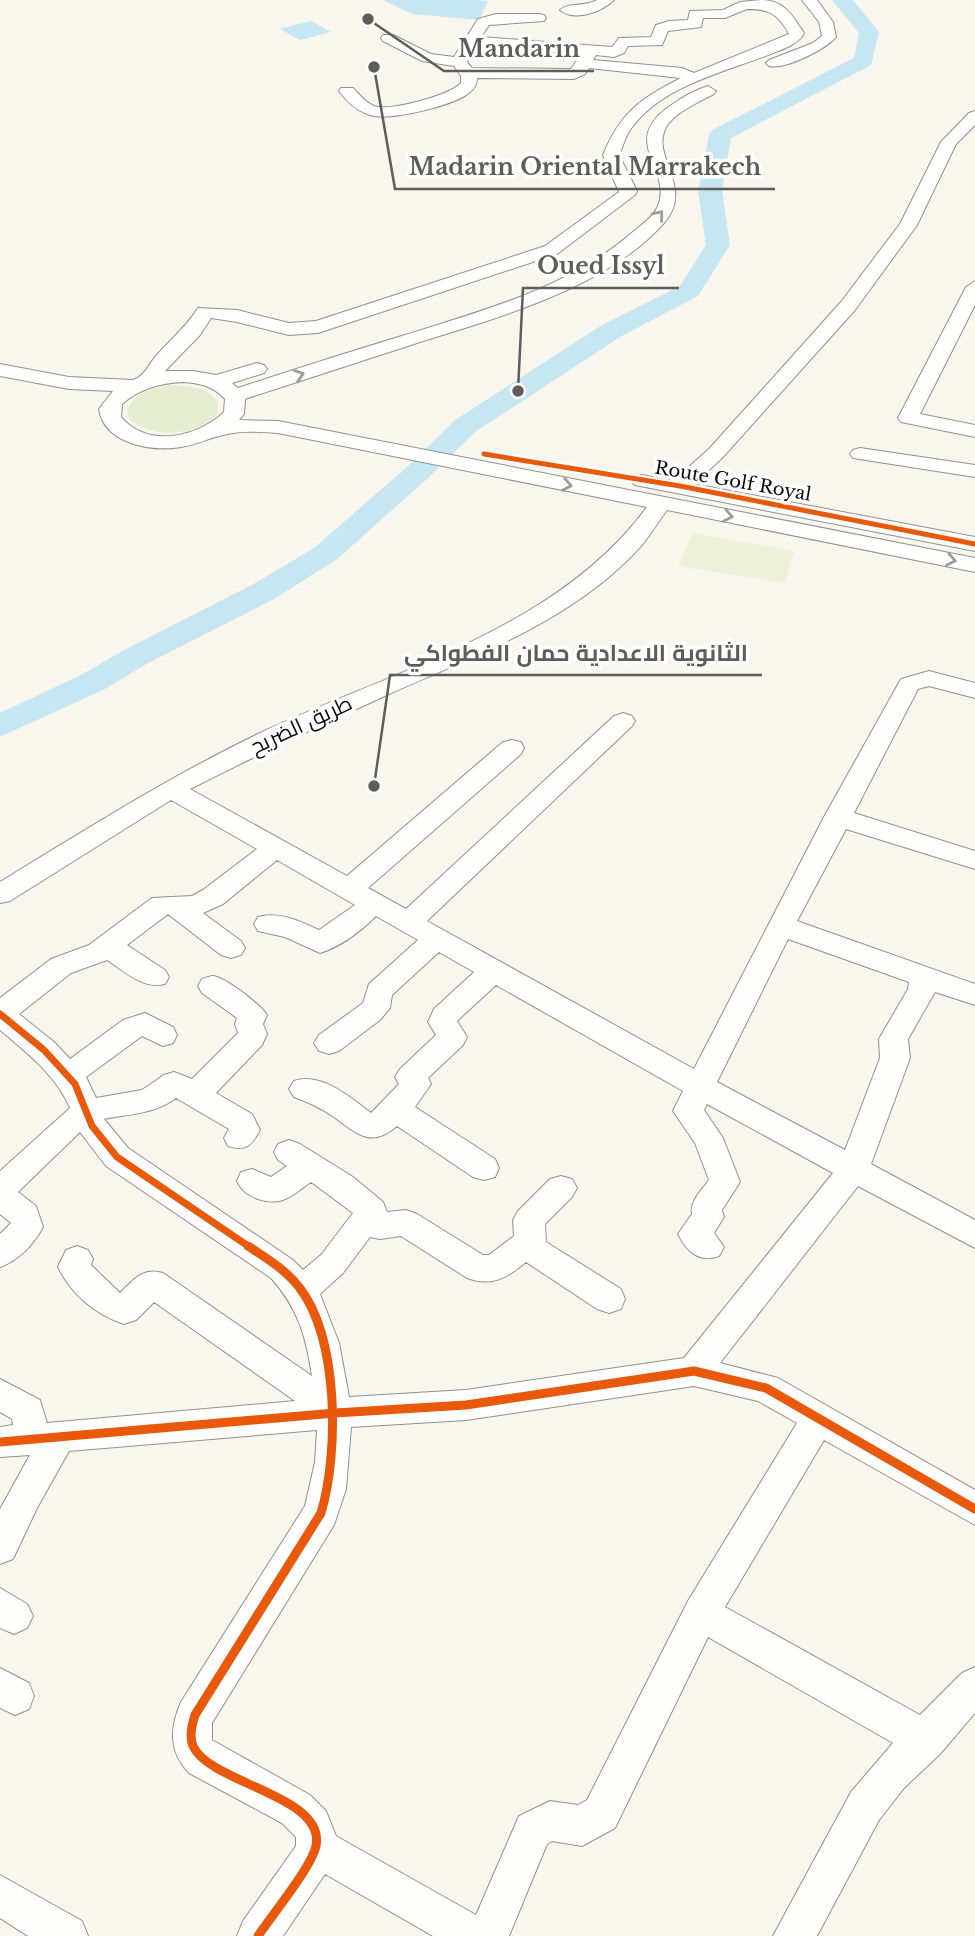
<svg xmlns="http://www.w3.org/2000/svg" width="975" height="1936" font-family="'Libre Baskerville',Cairo,serif">
	<style>
		.green { fill: #e4edcf }
		.pitch { fill: #edf1d9 }
		.water { fill: #c6e6f1 }
		.lines { fill: none; stroke-linecap: round; stroke-linejoin: round }
		.river { fill: #c6e6f1; fill-rule: evenodd }
		.minor-casing { stroke: #92908d; stroke-width: 2 }
		.minor { fill: #fefefc; fill-rule: evenodd }
		.cycleway-far2-casing { stroke: #fff; stroke-width: 9 }
		.cycleway-far1-casing { stroke: #fff; stroke-width: 11 }
		.cycleway-casing { stroke: #fff; stroke-width: 13 }
		.cycleway-far2 { stroke: #e8590c; stroke-width: 5 }
		.cycleway-far1 { stroke: #e8590c; stroke-width: 7 }
		.cycleway { stroke: #e8590c; stroke-width: 9 }
		.oneway { stroke: #9c9c9b }
		.labels { text-anchor: middle; stroke-width: 7; stroke-linejoin: round; paint-order: stroke }
		.far-street-label { font-size: 18px; fill: #0a0a0a; stroke: #fff }
		.street-label { font-size: 21px; fill: #0a0a0a; stroke: #fff }
		.leader { fill: none; stroke: #5e5d5a; stroke-width: 2.5 }
		.callout-dot { fill: #5e5d5a; stroke: #fff; stroke-width: 2.5 }
		.callout-label { font-size: 23px; text-anchor: middle; font-weight: bold; fill: #5e5d5a; stroke: #fff; stroke-width: 7; stroke-linejoin: round; paint-order: stroke }
	</style>
	<rect width="100%" height="100%" fill="#f9f6ee"/>
	<path class="green" d="M169,385C188,386 206,386 218,402L217,414C196,437 152,439 129,419L127,411C134,392 151,389 169,385Z"/>
	<path class="pitch" d="M692,533L794,551L785,583L679,566Z"/>
	<g class="water">
		<path d="M383,0H476L488,1L479,20L412,14Z"/>
		<path d="M311,21L331,32L300,40L280,29Z"/>
	</g>
	<g class="lines">
		<path class="river" d="M832,0H853L876,28L879,32L871,65L731,138L722,191L730,245L698,296L620,337L475,432L427,479L336,560L274,599L148,663L105,689L0,737V713L81,675L126,649L252,585L314,548L407,467L455,420L602,325L680,286L706,245L698,191L709,135L712,130L854,58L859,33Z"/>
		<g class="minor-casing">
			<g id="minor">
				<path d="M597,0H614C602,12 574,22 560,10C569,2 585,7 597,0Z"/>
				<path d="M761,0C784,0 792,15 804,33C800,43 784,49 773,53C726,72 661,85 630,130C625,137 623,147 619,155L637,191L635,195L557,254L318,333L289,335L237,322L211,318L200,335L165,371H193L216,375L257,363L264,365L267,369L264,373L232,383L238,388C293,370 349,352 405,335C481,311 565,289 628,236C637,228 653,218 658,206C673,169 618,142 670,106C681,98 695,90 708,86L716,91L714,94C699,102 680,110 669,123C645,154 697,185 664,223C605,289 499,317 417,343C360,362 302,380 245,399L244,414L239,420L278,421L975,558V572L667,510C658,522 651,534 642,545C575,620 476,655 387,695C321,725 255,756 190,789L347,876L503,742L512,740L521,742L524,748L521,754L368,888L406,909L614,716L623,713L632,716L635,721L632,726L427,921L694,1069L824,817L901,679L929,671L975,683V698L929,686L918,689L854,813L975,851V869L846,829L797,921L975,984V1005L935,992L908,1039L910,1058L871,1164L975,1220V1248L858,1186L720,1363L778,1378L975,1490V1525L824,1440L725,1607L920,1715L962,1673L975,1667V1713L940,1754L904,1788L879,1820L817,1936H773L851,1792L893,1743L708,1637L615,1828L582,1846L552,1841L547,1844L509,1936H433L325,1874L283,1936H237L243,1921L296,1846V1837L282,1823L189,1773C168,1751 170,1728 181,1702L305,1506L315,1462L317,1430L69,1451L37,1508L13,1559L0,1564V1509L30,1455L0,1457V1427L13,1425L12,1419L0,1412V1379L40,1400L47,1423L295,1401L154,1302L136,1320L124,1324C95,1314 72,1295 58,1267L66,1250L77,1246L88,1250L93,1259L91,1265L120,1293C134,1279 143,1267 163,1273L312,1376C306,1336 298,1308 271,1278L106,1166L80,1132L18,1192L36,1206L43,1227C34,1244 18,1261 0,1267V1234L11,1223L0,1214V1171L70,1108C56,1075 27,1053 0,1030V998L51,959L89,945L152,898L192,896L203,890L257,849L171,800L10,901L0,903V882C85,830 169,777 258,734C391,671 557,630 647,507L278,433C260,432 241,430 223,435C209,438 196,445 181,447C152,452 104,444 99,409L113,391L69,389L0,376V364L69,377L133,380C145,376 148,365 156,356C171,339 186,327 198,308L237,310L289,323L316,321L545,246L619,192L603,155C620,113 641,98 681,78L589,68L585,74L574,79L477,78C477,84 475,88 470,92C457,105 393,120 374,116C359,113 348,103 339,91L341,88H353C359,94 366,103 374,106C389,112 451,95 461,83V76L454,66L422,61L383,41L381,38L383,35H393L431,54L454,57L478,19L496,14H539L544,15L546,18L544,21L489,25L481,37L612,47L619,38L651,37L656,25L669,21L688,20L690,11L723,10L740,2ZM747,9C770,9 778,14 789,34L694,73L682,68L593,60L596,55L614,57L624,53L628,46L662,45L668,31L701,27L703,18H725ZM476,46L581,54L571,69L472,68L467,62ZM183,382C200,383 213,386 225,399L224,412C197,438 147,448 121,417L122,404C139,389 160,383 183,382ZM277,860L355,905L319,930C300,921 279,911 258,917L254,924L258,931L285,937L320,953C340,947 361,931 376,916L418,940L369,984L363,1003L319,1035L314,1043L319,1051L329,1054L339,1051L380,1020L390,1008L392,995L439,952L474,972L434,1009L428,1022L436,1035L400,1069L395,1077L399,1084L371,1113C350,1097 321,1072 294,1081L289,1089L294,1097C308,1102 321,1108 334,1117C356,1133 371,1149 397,1126L473,1177L484,1180L495,1177L499,1168L495,1159L415,1107L431,1084L428,1078L463,1045L467,1037L457,1021L496,985L683,1091L673,1111L695,1143L709,1180C702,1190 689,1202 692,1214L678,1234C687,1252 699,1263 719,1256L724,1247L714,1233L724,1217L722,1210L740,1182L723,1138L704,1110L707,1104L833,1173L684,1358L466,1390L349,1397L339,1343L320,1294L343,1273L370,1237L380,1239L401,1236L467,1278C492,1287 507,1278 526,1262L597,1309L609,1313L621,1309L625,1299L621,1289L546,1242L545,1224L572,1197L577,1188L572,1179L561,1176L550,1179L518,1211L513,1220L514,1236L489,1255H483L417,1214L406,1210L387,1212L383,1202L353,1177L300,1144L289,1140L278,1144L274,1152L278,1160L287,1166L271,1177L252,1169L241,1172L237,1181C242,1191 248,1195 258,1199C283,1207 292,1195 311,1182L353,1213L321,1255L303,1270L293,1260L128,1148L104,1119C129,1114 155,1114 176,1098L229,1129L224,1138L228,1146C246,1152 252,1145 260,1130L252,1114L216,1093L262,1045L267,1034L263,1024L267,1015C261,1005 225,977 213,976C211,976 204,978 202,979L198,986L202,993L237,1018L235,1024L238,1033L192,1079L174,1072L164,1075L142,1090L96,1098L86,1077L142,1036L163,1046L173,1043L177,1035L173,1027L145,1013L123,1020L70,1059L54,1042L19,1014L71,973L107,960C124,971 144,990 165,984L169,977L165,970L127,945L168,914L221,955L231,958L241,955L245,948L241,941L203,913L223,904ZM788,939L909,982L908,989L879,1039L880,1058L845,1150L717,1082ZM694,1386L758,1401L797,1423L688,1601L587,1800L578,1805L550,1801L519,1816L476,1915L336,1836L326,1811L310,1795L212,1740V1723L334,1525L346,1489L351,1427L466,1420Z"/>
				<path d="M802,0H817L833,22L836,37C826,49 785,70 769,66L766,63L769,60L813,43L822,36L819,22Z"/>
				<path d="M975,111V125L956,144L917,225L855,310L723,457L694,484L975,537V551L635,485L631,481L635,477L642,475L673,481L709,449L841,302L900,224L941,142L969,113Z"/>
				<path d="M975,281V305L920,414L975,425V437L901,422L898,418L966,287Z"/>
				<path d="M860,448L975,465V477L853,458L850,454L853,450Z"/>
				<path d="M0,1588L27,1604L33,1616L27,1628L14,1634L0,1628Z"/>
				<path d="M0,1668L29,1683L34,1696L29,1709L15,1715L0,1708Z"/>
				<path d="M0,1875L82,1921L88,1936H28L0,1918Z"/>
			</g>
		</g>
		<use href="#minor" class="minor"/>
		<g class="cycleway-far2-casing">
			<path id="cycleway-far2" d="M484,454L680,486L975,544"/>
		</g>
		<g class="cycleway-far1-casing">
			<path id="cycleway-far1" d="M0,1014L44,1050L75,1084L92,1126L117,1157L251,1248"/>
		</g>
		<g class="cycleway-casing">
			<g id="cycleway">
				<path d="M248,1246C266,1258 285,1269 299,1287C339,1338 339,1453 321,1513L195,1715C192,1725 189,1736 193,1746C210,1784 326,1795 316,1846C311,1868 272,1915 258,1936"/>
				<path d="M0,1442L335,1413L466,1405L694,1371L766,1388L975,1509"/>
			</g>
		</g>
		<use href="#cycleway-far2" class="cycleway-far2"/>
		<use href="#cycleway-far1" class="cycleway-far1"/>
		<use href="#cycleway" class="cycleway"/>
	</g>
	<defs><path id="oneway-chevron" d="M-2-3.5L2.5 0L-2 3.5" fill="none" stroke-width="1.6" stroke-linecap="round" stroke-linejoin="round" transform="scale(1.75)"/></defs>
	<g class="oneway">
		<use href="#oneway-chevron" transform="translate(659 215) rotate(-52)"/>
		<use href="#oneway-chevron" transform="translate(299 375) rotate(-18)"/>
		<use href="#oneway-chevron" transform="translate(567 485) rotate(11)"/>
		<use href="#oneway-chevron" transform="translate(728 516) rotate(11)"/>
		<use href="#oneway-chevron" transform="translate(951 560) rotate(11)"/>
	</g>
	<g class="labels">
		<g class="far-street-label">
			<text transform="translate(733 481) rotate(10)" y="6">Route Golf Royal</text>
		</g>
		<g class="street-label">
			<text transform="translate(301 725) rotate(-25)" y="7">طريق الضريح</text>
		</g>
	</g>
	<path class="leader" d="M368 19L444 71H594M374 67L395 189H775M518 391L523 288H679M374 786L390 675H762"/>
	<g class="callout-dot">
		<circle cx="368" cy="19" r="7"/>
		<circle cx="374" cy="67" r="7"/>
		<circle cx="518" cy="391" r="7"/>
		<circle cx="374" cy="786" r="7"/>
	</g>
	<g class="callout-label">
		<text x="519" y="57">Mandarin</text>
		<text x="585" y="175">Madarin Oriental Marrakech</text>
		<text x="601" y="274">Oued Issyl</text>
		<text x="576" y="661">الثانوية الاعدادية حمان الفطواكي</text>
	</g>
</svg>
